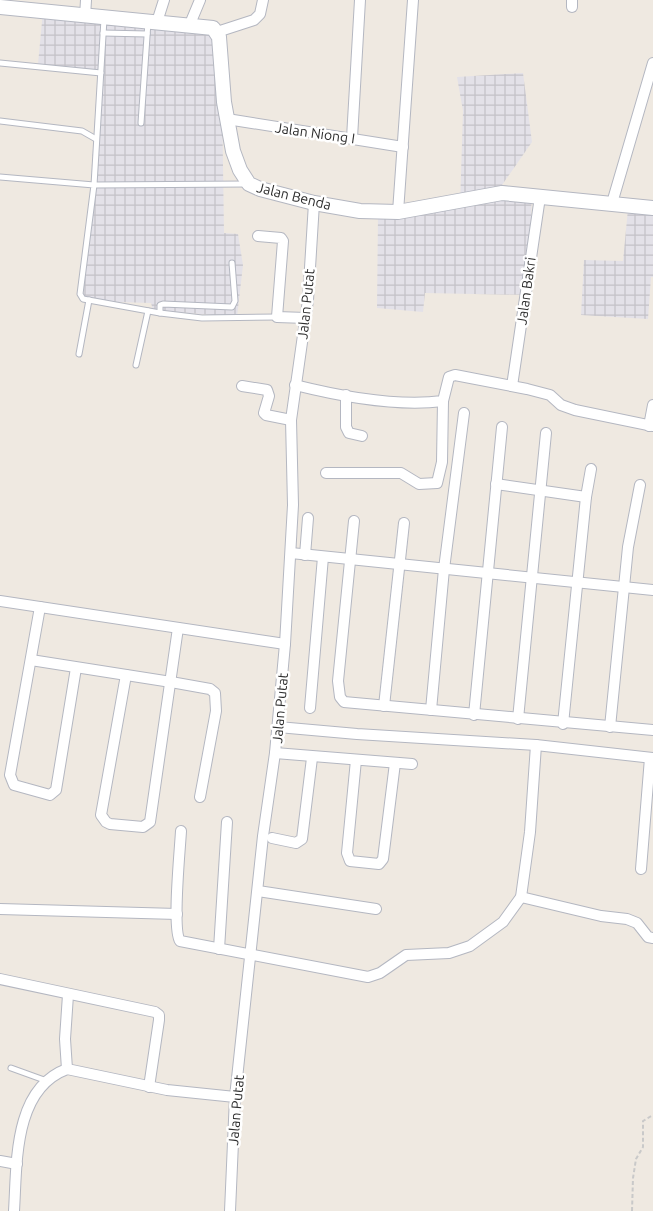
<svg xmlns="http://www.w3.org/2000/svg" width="653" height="1211" font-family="Ubuntu,sans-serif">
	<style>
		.industrial { fill: url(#industrial-grid) }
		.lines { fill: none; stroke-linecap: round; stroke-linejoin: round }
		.lane-casing { stroke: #b4b7c1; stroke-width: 7 }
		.street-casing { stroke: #b4b7c1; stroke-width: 12 }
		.secondary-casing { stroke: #b4b7c1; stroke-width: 16 }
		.path { stroke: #c9c9c9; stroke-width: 2; stroke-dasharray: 4 2.5; stroke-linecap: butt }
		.lane { stroke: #fff; stroke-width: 5 }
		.street { stroke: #fff; stroke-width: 10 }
		.secondary { stroke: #fff; stroke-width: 14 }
		.labels { text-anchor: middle; stroke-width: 5; stroke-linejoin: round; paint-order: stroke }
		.street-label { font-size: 14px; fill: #2e2e2e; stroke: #fff }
	</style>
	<defs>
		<pattern id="industrial-grid" width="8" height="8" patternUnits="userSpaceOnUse" patternTransform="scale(1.25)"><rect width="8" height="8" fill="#e3e1e8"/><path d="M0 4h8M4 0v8" fill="none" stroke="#c3c1c7"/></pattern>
	</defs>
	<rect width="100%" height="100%" fill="#efe9e1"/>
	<g class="industrial">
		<path d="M43,11L206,30L219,37L222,98L224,233L238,234L243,265L237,317L153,310L151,303L83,301L98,72L38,64Z"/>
		<path d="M523,73L532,142L502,185L532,190L528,295L425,293L423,312L377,308L378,215L460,207L463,111L457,77Z"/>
		<path d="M628,209L653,212V277H651L648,319L581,315L584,260L623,261Z"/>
	</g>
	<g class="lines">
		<g class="lane-casing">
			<g id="lane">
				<path d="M104,19L94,185L247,184"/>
				<path d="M103,33L147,34"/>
				<path d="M0,63L101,73"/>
				<path d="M0,121L82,131L96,139"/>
				<path d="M141,123L148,22"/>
				<path d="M0,177L94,185L80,294L83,299L160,313L202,318L277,317"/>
				<path d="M160,313V305L163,304L232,307L235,301L232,263"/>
				<path d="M79,354L89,300"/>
				<path d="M136,365L148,311"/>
				<path d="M11,1068L47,1081"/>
			</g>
		</g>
		<g class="street-casing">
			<g id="street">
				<path d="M572,7V0"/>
				<path d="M85,17L86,0"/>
				<path d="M157,22L164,0"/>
				<path d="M190,24L200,0"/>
				<path d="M217,32L254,20L260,14L263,0"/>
				<path d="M227,119L403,147"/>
				<path d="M352,138L360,0"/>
				<path d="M612,203L653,63"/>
				<path d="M398,212L413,0"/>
				<path d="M258,236L281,238L283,241L277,317L306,318"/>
				<path d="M295,385C339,396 398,407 443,401L449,377L455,375L527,389L550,395L561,405L575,410L653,426"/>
				<path d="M242,386L267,390L269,396L264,413L266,415L291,420"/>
				<path d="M512,386L540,197"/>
				<path d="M346,395V427L349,433L362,436"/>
				<path d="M649,426L653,405"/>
				<path d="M326,473H401L419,484L437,483L442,462L443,401"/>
				<path d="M496,484L586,497"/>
				<path d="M354,521L338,681L340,697L344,702L653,730"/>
				<path d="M291,553L653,590"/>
				<path d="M305,555L308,518"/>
				<path d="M0,601L285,644"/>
				<path d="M40,607L10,775L14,785L50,795L56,790L76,668"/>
				<path d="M31,660L171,682L210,689L215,693L216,711L200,797"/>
				<path d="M126,675L101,815L106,822L110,824L143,827L150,822L178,628"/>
				<path d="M384,706L404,523"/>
				<path d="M310,708L323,557"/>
				<path d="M431,710L444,569L464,413"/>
				<path d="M474,715L502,427"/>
				<path d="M518,719L546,433"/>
				<path d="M563,724L586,497L591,469"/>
				<path d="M278,727L357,734L536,745L653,758"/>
				<path d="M610,727L628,547L640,485"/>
				<path d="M275,753L412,764"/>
				<path d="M356,760L347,853L350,861L379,864L383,859L395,763"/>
				<path d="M181,831C180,850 172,929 180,941L368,977L380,973L406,955L449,953L470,946L503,922L521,897L530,832L536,745"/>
				<path d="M272,838L296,843L302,839L312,758"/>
				<path d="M641,869L650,758"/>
				<path d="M258,891L376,909"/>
				<path d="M521,897L601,916L627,919L637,923L648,937L653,938"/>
				<path d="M0,909L177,914"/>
				<path d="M219,949L227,822"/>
				<path d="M0,979L155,1012L159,1015V1020L149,1087"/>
				<path d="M67,1069L65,1039L68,995"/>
				<path d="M0,1161L17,1164"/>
				<path d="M14,1211C17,1164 13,1089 67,1069L167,1090L235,1097"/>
				<path d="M230,1211L235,1097L263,836L275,753L285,644L293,505L291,420L308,300L314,203"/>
			</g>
		</g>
		<g class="secondary-casing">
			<path id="secondary" d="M0,7L213,28L219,37L224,102L233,151L240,170L249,184L260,189L314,203L360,211L398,212L502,193L653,208"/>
		</g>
		<path class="path" d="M632,1211L633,1178L636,1159L643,1147V1121L653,1115"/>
		<use href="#lane" class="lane"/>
		<use href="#street" class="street"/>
		<use href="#secondary" class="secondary"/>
	</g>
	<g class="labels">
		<g class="street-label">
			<text transform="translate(315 133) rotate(8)" y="5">Jalan Niong I</text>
			<text transform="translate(294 196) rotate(14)" y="5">Jalan Benda</text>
			<text transform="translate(526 291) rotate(-82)" y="5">Jalan Bakri</text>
			<text transform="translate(306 304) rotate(-84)" y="5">Jalan Putat</text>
			<text transform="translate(280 708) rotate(-85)" y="5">Jalan Putat</text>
			<text transform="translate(236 1110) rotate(-85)" y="5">Jalan Putat</text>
		</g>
	</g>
</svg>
